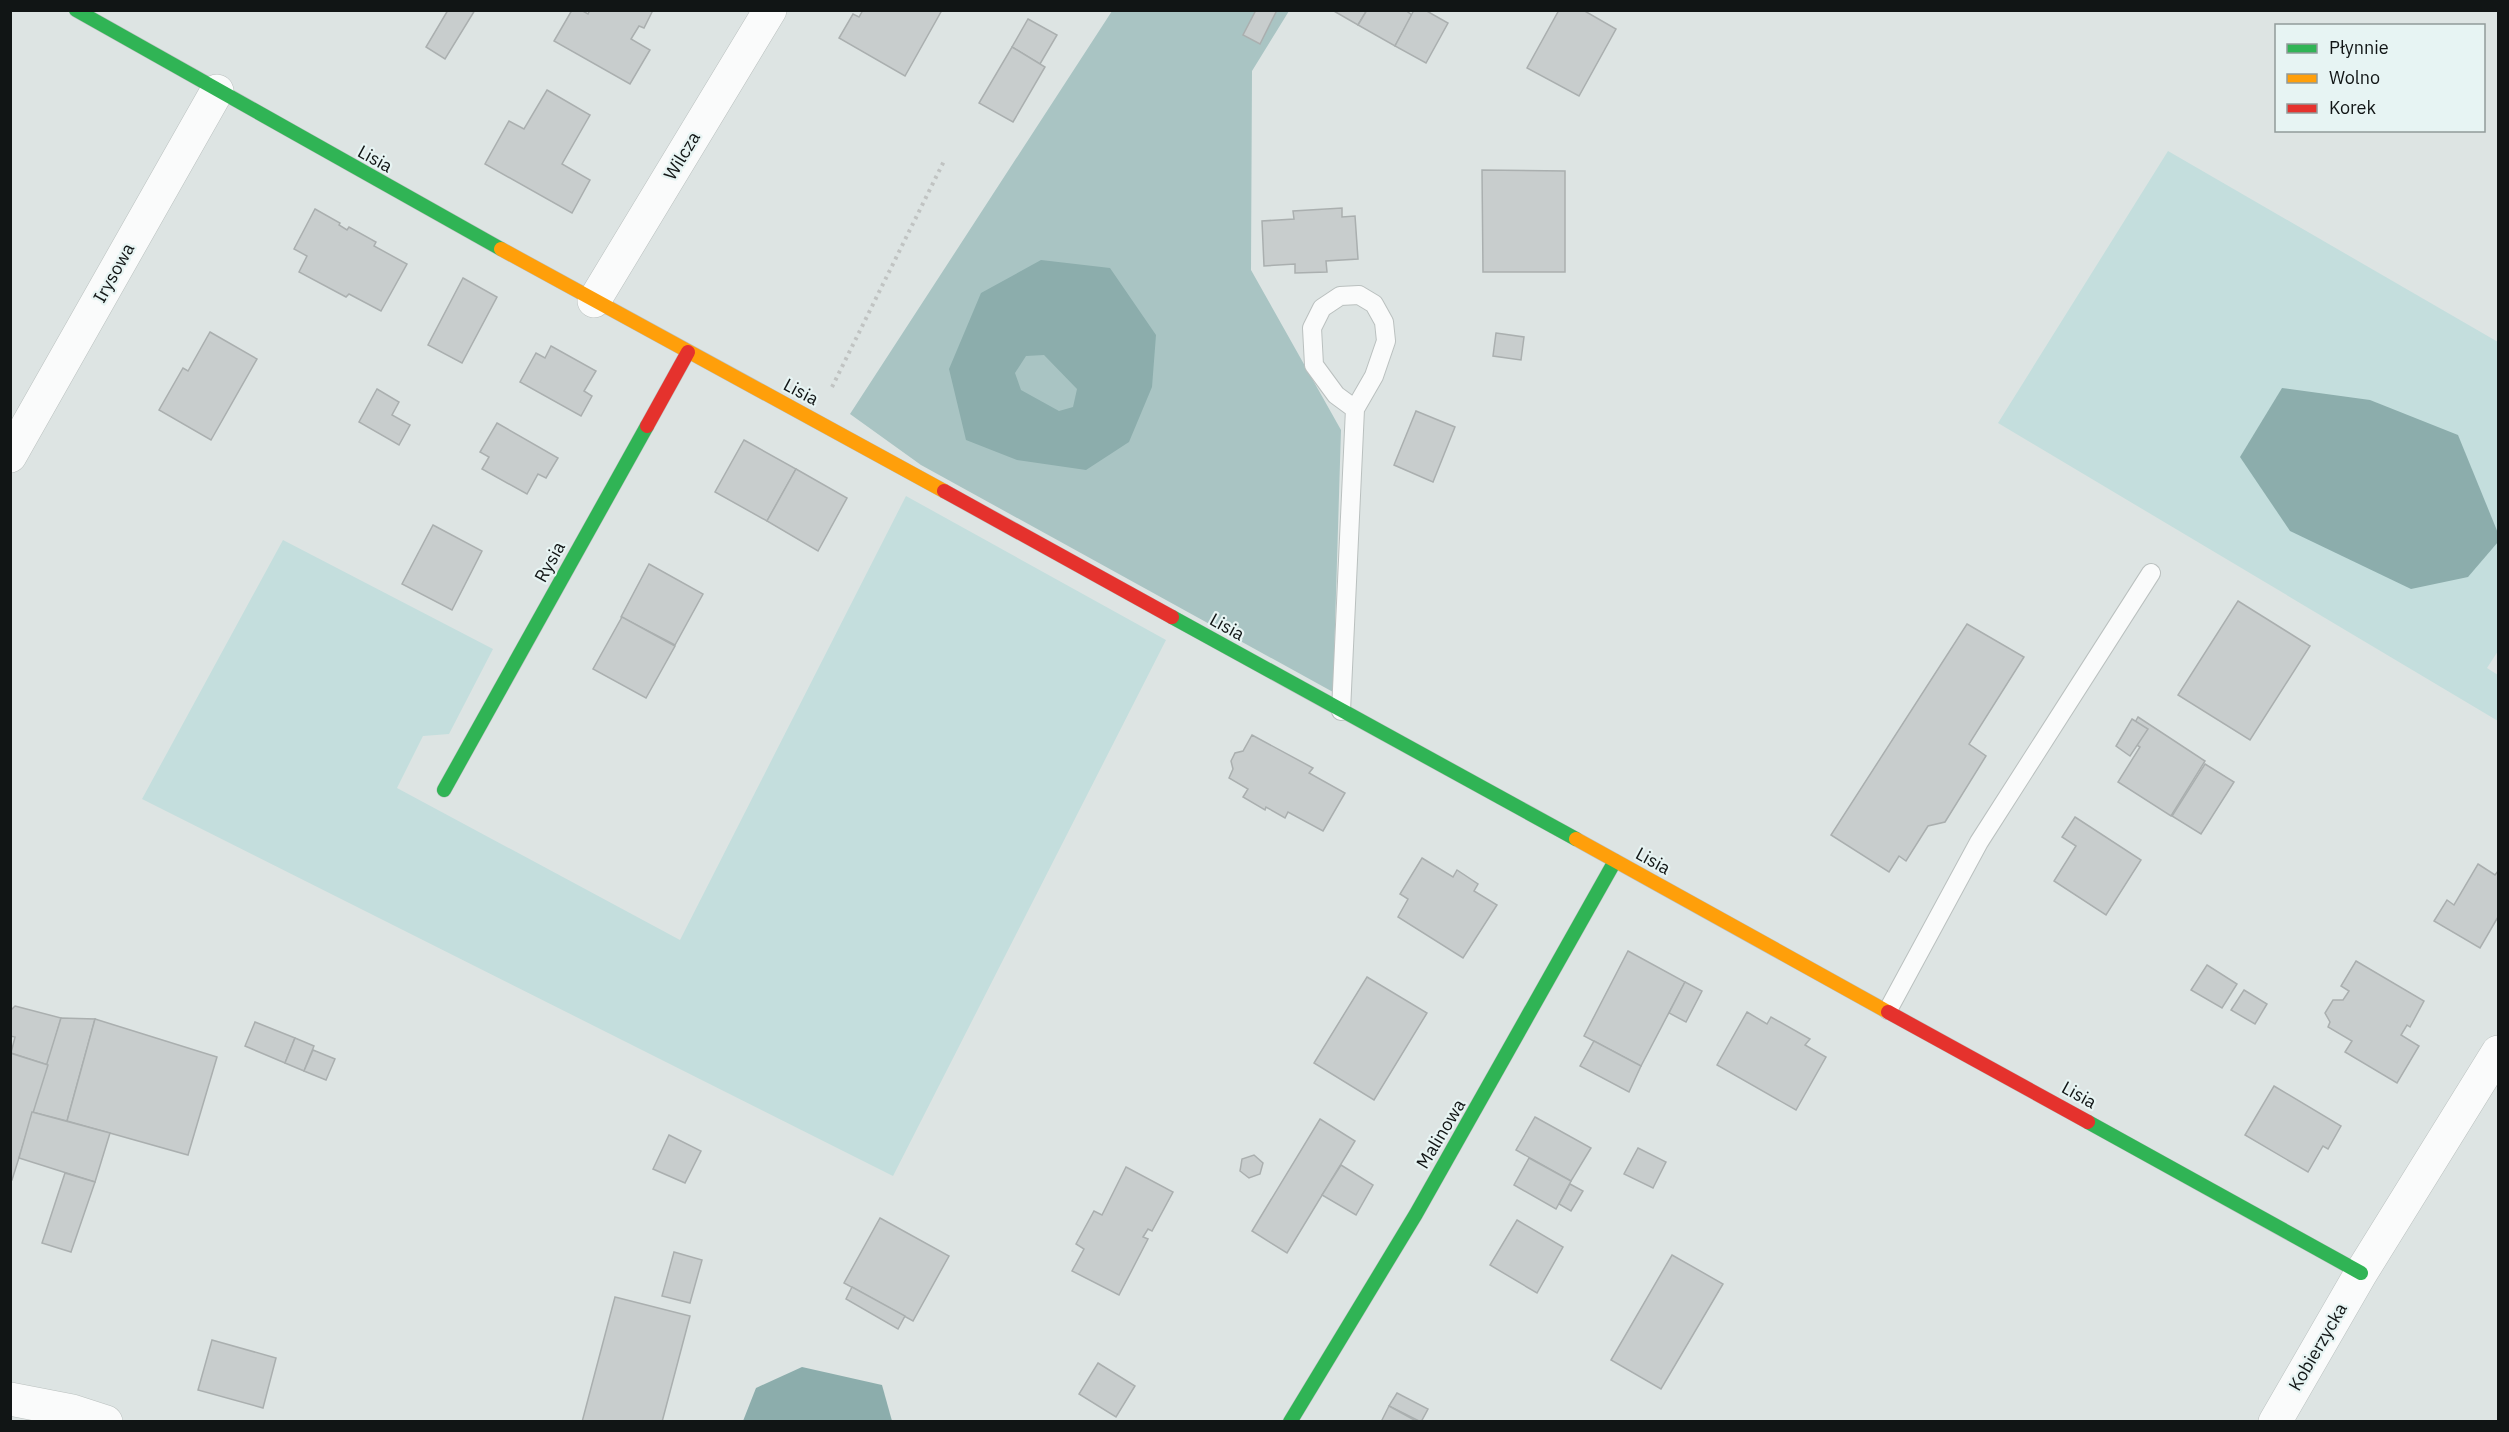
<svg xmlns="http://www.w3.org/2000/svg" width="2509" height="1432" font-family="'IBM Plex Sans',sans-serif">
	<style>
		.green { fill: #c4dedd }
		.forest { fill: #a9c4c3 }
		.water { fill: #8cadac; fill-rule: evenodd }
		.building { fill: #c8cdcd; stroke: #aaafaf; stroke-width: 1.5 }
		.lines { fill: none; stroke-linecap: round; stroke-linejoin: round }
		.lane-casing { stroke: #bac0bf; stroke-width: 20 }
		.street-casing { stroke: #bac0bf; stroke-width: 34 }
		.fast-casing { stroke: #bac0bf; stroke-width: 15 }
		.slow-casing { stroke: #bac0bf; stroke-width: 15 }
		.jam-casing { stroke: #bac0bf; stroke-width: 15 }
		.path { stroke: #c0c3c2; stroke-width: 4; stroke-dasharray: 3 4.5; stroke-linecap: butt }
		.lane { stroke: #fafbfb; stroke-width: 18 }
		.street { stroke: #fafbfb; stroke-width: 33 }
		.fast { stroke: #30b455; stroke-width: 14 }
		.slow { stroke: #ff9f0a; stroke-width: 14 }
		.jam { stroke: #e5322d; stroke-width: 14 }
		.labels { text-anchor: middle; stroke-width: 4.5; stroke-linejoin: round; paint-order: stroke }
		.street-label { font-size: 18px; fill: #111515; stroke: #e7f4f3 }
	</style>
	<rect width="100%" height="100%" fill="#dde4e3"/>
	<g class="green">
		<path d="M2168,151L2498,342V651L2487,668L2498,675V721L1998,423Z"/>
		<path d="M906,496L1166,640L893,1176L142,799L283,540L493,649L449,734L423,736L397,788L680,940Z"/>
	</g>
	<path class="forest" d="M1112,11H1289L1252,71L1251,270L1341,430L1333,692L921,465L850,414Z"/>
	<g class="water">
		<path d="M1041,260L1110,268L1156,335L1152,387L1129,442L1086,470L1017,460L966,440L949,369L981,293ZM1044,355L1077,389L1073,407L1059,411L1021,390L1015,373L1026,356Z"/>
		<path d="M2282,388L2370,400L2458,435L2498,533V542L2468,577L2411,589L2290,531L2240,457Z"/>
		<path d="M802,1367L882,1385L892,1421H743L756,1388Z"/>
	</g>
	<g class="building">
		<path d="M448,10H475L445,59L426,47Z"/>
		<path d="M572,10H581L588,14L590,10H653L644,28L639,26L631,39L650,50L630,84L554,41Z"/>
		<path d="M863,10H942L905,76L839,38L853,14L859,17Z"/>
		<path d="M1256,10H1277L1260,44L1243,35Z"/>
		<path d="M1332,10H1367L1358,25Z"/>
		<path d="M1367,10H1405L1412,15L1395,46L1358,25Z"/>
		<path d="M1414,10H1425L1448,23L1426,63L1395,46Z"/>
		<path d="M1559,10H1583L1616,29L1579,96L1527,68Z"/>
		<path d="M1028,19L1057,35L1040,64L1012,47Z"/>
		<path d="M1012,47L1045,67L1013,122L979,103Z"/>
		<path d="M547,90L590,115L562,164L590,180L572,213L485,164L509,121L524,129Z"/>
		<path d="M1482,170L1565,171V272H1483Z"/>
		<path d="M1342,208V217L1355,216L1358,259L1326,261L1327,272L1295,273V264L1264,266L1262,221L1294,219L1293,211Z"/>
		<path d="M315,209L340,223L339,225L347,230L349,227L376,242L374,246L407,264L381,311L349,294L346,297L299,272L307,256L294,249Z"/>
		<path d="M463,278L497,297L462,363L428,345Z"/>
		<path d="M210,332L257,359L211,440L159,410L183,368L188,371Z"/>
		<path d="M1496,333L1524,337L1521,360L1493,356Z"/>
		<path d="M551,346L596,371L584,391L592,396L581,416L520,382L536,353L545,358Z"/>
		<path d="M377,389L399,402L392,415L410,425L399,445L359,422Z"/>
		<path d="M1416,411L1455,427L1433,482L1394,465Z"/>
		<path d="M497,423L558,458L546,478L538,474L527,494L482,469L489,457L480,452Z"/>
		<path d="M744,440L796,469L767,521L715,492Z"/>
		<path d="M796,469L847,498L818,551L767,521Z"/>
		<path d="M433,525L482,551L452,610L402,584Z"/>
		<path d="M649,564L703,594L675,645L621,617Z"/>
		<path d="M2238,601L2310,646L2250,740L2178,695Z"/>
		<path d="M622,617L675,646L646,698L593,669Z"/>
		<path d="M1967,624L2024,657L1969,744L1986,756L1945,822L1928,826L1906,861L1899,856L1889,872L1831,835Z"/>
		<path d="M2138,717L2205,761L2171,816L2118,782L2140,747L2126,738Z"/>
		<path d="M2132,719L2148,729L2130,756L2116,746Z"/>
		<path d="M1252,735L1313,768L1309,773L1345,793L1323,831L1288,812L1285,818L1266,807L1265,810L1243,797L1248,789L1229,778L1233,769L1231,761L1235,753L1243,751Z"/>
		<path d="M2205,764L2234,782L2201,834L2172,816Z"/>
		<path d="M2075,817L2141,860L2106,915L2054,881L2076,846L2062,837Z"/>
		<path d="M1422,858L1453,877L1457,870L1478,884L1474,891L1497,905L1463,958L1398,917L1408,899L1400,894Z"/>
		<path d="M2478,864L2495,875L2498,871V917L2480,948L2434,921L2447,900L2454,905Z"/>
		<path d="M1628,951L1685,982L1641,1066L1584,1036Z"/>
		<path d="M2356,961L2424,1001L2410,1027L2407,1025L2401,1035L2419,1046L2397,1083L2345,1052L2352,1041L2328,1027L2330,1022L2325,1013L2333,1000H2343L2349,991L2341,986Z"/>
		<path d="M2207,965L2237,984L2222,1008L2191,990Z"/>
		<path d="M1367,977L1427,1013L1374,1100L1314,1063Z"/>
		<path d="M1685,982L1702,991L1686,1022L1669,1013Z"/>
		<path d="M2244,990L2267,1004L2255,1024L2231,1010Z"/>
		<path d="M15,1006L61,1018L48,1065L11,1053L15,1037L10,1036V1011Z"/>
		<path d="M1747,1012L1767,1024L1771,1017L1810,1039L1805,1045L1826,1057L1796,1110L1717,1065Z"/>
		<path d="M61,1018L95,1019L67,1121L32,1112Z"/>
		<path d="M95,1019L217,1057L188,1155L67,1121Z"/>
		<path d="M255,1022L295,1038L285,1063L245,1046Z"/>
		<path d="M295,1038L314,1046L304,1071L285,1063Z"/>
		<path d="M1594,1041L1641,1066L1629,1092L1580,1066Z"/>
		<path d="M313,1050L335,1059L326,1080L304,1071Z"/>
		<path d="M10,1053L48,1065L12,1180H10Z"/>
		<path d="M2274,1086L2341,1126L2328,1149L2323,1146L2308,1172L2245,1135Z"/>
		<path d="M32,1112L110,1133L95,1182L19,1158Z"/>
		<path d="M1535,1117L1591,1148L1571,1181L1516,1150Z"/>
		<path d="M1320,1119L1355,1141L1287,1253L1252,1231Z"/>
		<path d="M669,1135L701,1151L685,1183L653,1169Z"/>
		<path d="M1638,1148L1666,1162L1653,1188L1624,1174Z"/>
		<path d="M1254,1155L1263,1163L1260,1174L1249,1178L1240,1171L1242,1159Z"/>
		<path d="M1529,1158L1571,1181L1556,1209L1514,1185Z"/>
		<path d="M1341,1165L1373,1185L1356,1215L1322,1195Z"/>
		<path d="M1126,1167L1173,1192L1152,1231L1148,1229L1143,1237L1148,1239L1119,1295L1072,1271L1084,1249L1076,1244L1094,1211L1102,1215Z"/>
		<path d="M65,1173L95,1182L71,1252L42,1243Z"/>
		<path d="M1570,1184L1583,1191L1571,1211L1559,1204Z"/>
		<path d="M880,1218L949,1256L913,1321L844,1283Z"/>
		<path d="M1517,1220L1563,1247L1537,1293L1490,1265Z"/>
		<path d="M674,1252L702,1260L690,1303L662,1296Z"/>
		<path d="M1672,1255L1723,1284L1661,1389L1611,1360Z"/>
		<path d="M852,1287L905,1316L898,1329L846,1299Z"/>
		<path d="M615,1297L690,1316L662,1422H582Z"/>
		<path d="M212,1340L276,1358L263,1408L198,1390Z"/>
		<path d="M1098,1363L1135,1386L1116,1417L1079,1394Z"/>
		<path d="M1397,1393L1428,1409L1421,1422L1389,1406Z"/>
		<path d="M1389,1406L1418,1422H1381Z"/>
	</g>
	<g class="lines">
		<g class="lane-casing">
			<g id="lane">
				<path d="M1341,711L1355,409L1374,376L1386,341L1384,322L1374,304L1359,295L1340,296L1322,308L1312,328L1314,365L1336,395L1355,409"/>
				<path d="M1888,1010L1979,842L2151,573"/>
			</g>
		</g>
		<g class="street-casing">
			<g id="street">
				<path d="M594,301L770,10"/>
				<path d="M10,456L217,91"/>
				<path d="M10,1399L72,1411L106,1422"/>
				<path d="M2275,1422L2361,1273L2498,1052"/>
			</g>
		</g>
		<g class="fast-casing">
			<g id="fast">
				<path d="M76,10L501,249"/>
				<path d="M1172,617L1576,839"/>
				<path d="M444,790L647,426"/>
				<path d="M2088,1122L2361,1273"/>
				<path d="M1290,1422L1416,1214L1615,861"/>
			</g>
		</g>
		<g class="slow-casing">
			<g id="slow">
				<path d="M501,249L944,491"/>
				<path d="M1576,839L1888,1012"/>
			</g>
		</g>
		<g class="jam-casing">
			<g id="jam">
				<path d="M647,426L688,352"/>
				<path d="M944,491L1172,617"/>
				<path d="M1888,1012L2088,1122"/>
			</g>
		</g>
		<path class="path" d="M832,387L945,159"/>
		<use href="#lane" class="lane"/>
		<use href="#street" class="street"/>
		<use href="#fast" class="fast"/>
		<use href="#slow" class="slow"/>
		<use href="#jam" class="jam"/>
	</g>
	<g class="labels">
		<g class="street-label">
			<text transform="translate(682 156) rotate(-59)" y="6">Wilcza</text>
			<text transform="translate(375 159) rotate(29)" y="6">Lisia</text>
			<text transform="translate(114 273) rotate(-61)" y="6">Irysowa</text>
			<text transform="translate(801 392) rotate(28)" y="6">Lisia</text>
			<text transform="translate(550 562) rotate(-61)" y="6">Rysia</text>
			<text transform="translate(1227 627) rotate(29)" y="6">Lisia</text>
			<text transform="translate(1653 861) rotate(29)" y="6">Lisia</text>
			<text transform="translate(2079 1095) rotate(29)" y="6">Lisia</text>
			<text transform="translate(1441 1134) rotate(-59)" y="6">Malinowa</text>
			<text transform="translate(2318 1347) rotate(-60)" y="6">Kobierzycka</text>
		</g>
	</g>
	<rect width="2509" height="1432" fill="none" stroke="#111515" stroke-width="24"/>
	<rect x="2275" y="24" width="210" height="108" fill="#e7f4f3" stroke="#919b9a" stroke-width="1.5"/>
	<rect x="2287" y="44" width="30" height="9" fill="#30b455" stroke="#919b9a" stroke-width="1.5"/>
	<text x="2329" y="54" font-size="18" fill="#111515">Płynnie</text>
	<rect x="2287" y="74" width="30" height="9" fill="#ff9f0a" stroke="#919b9a" stroke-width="1.5"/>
	<text x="2329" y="84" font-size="18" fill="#111515">Wolno</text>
	<rect x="2287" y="104" width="30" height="9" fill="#e5322d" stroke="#919b9a" stroke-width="1.5"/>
	<text x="2329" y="114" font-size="18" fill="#111515">Korek</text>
</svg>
